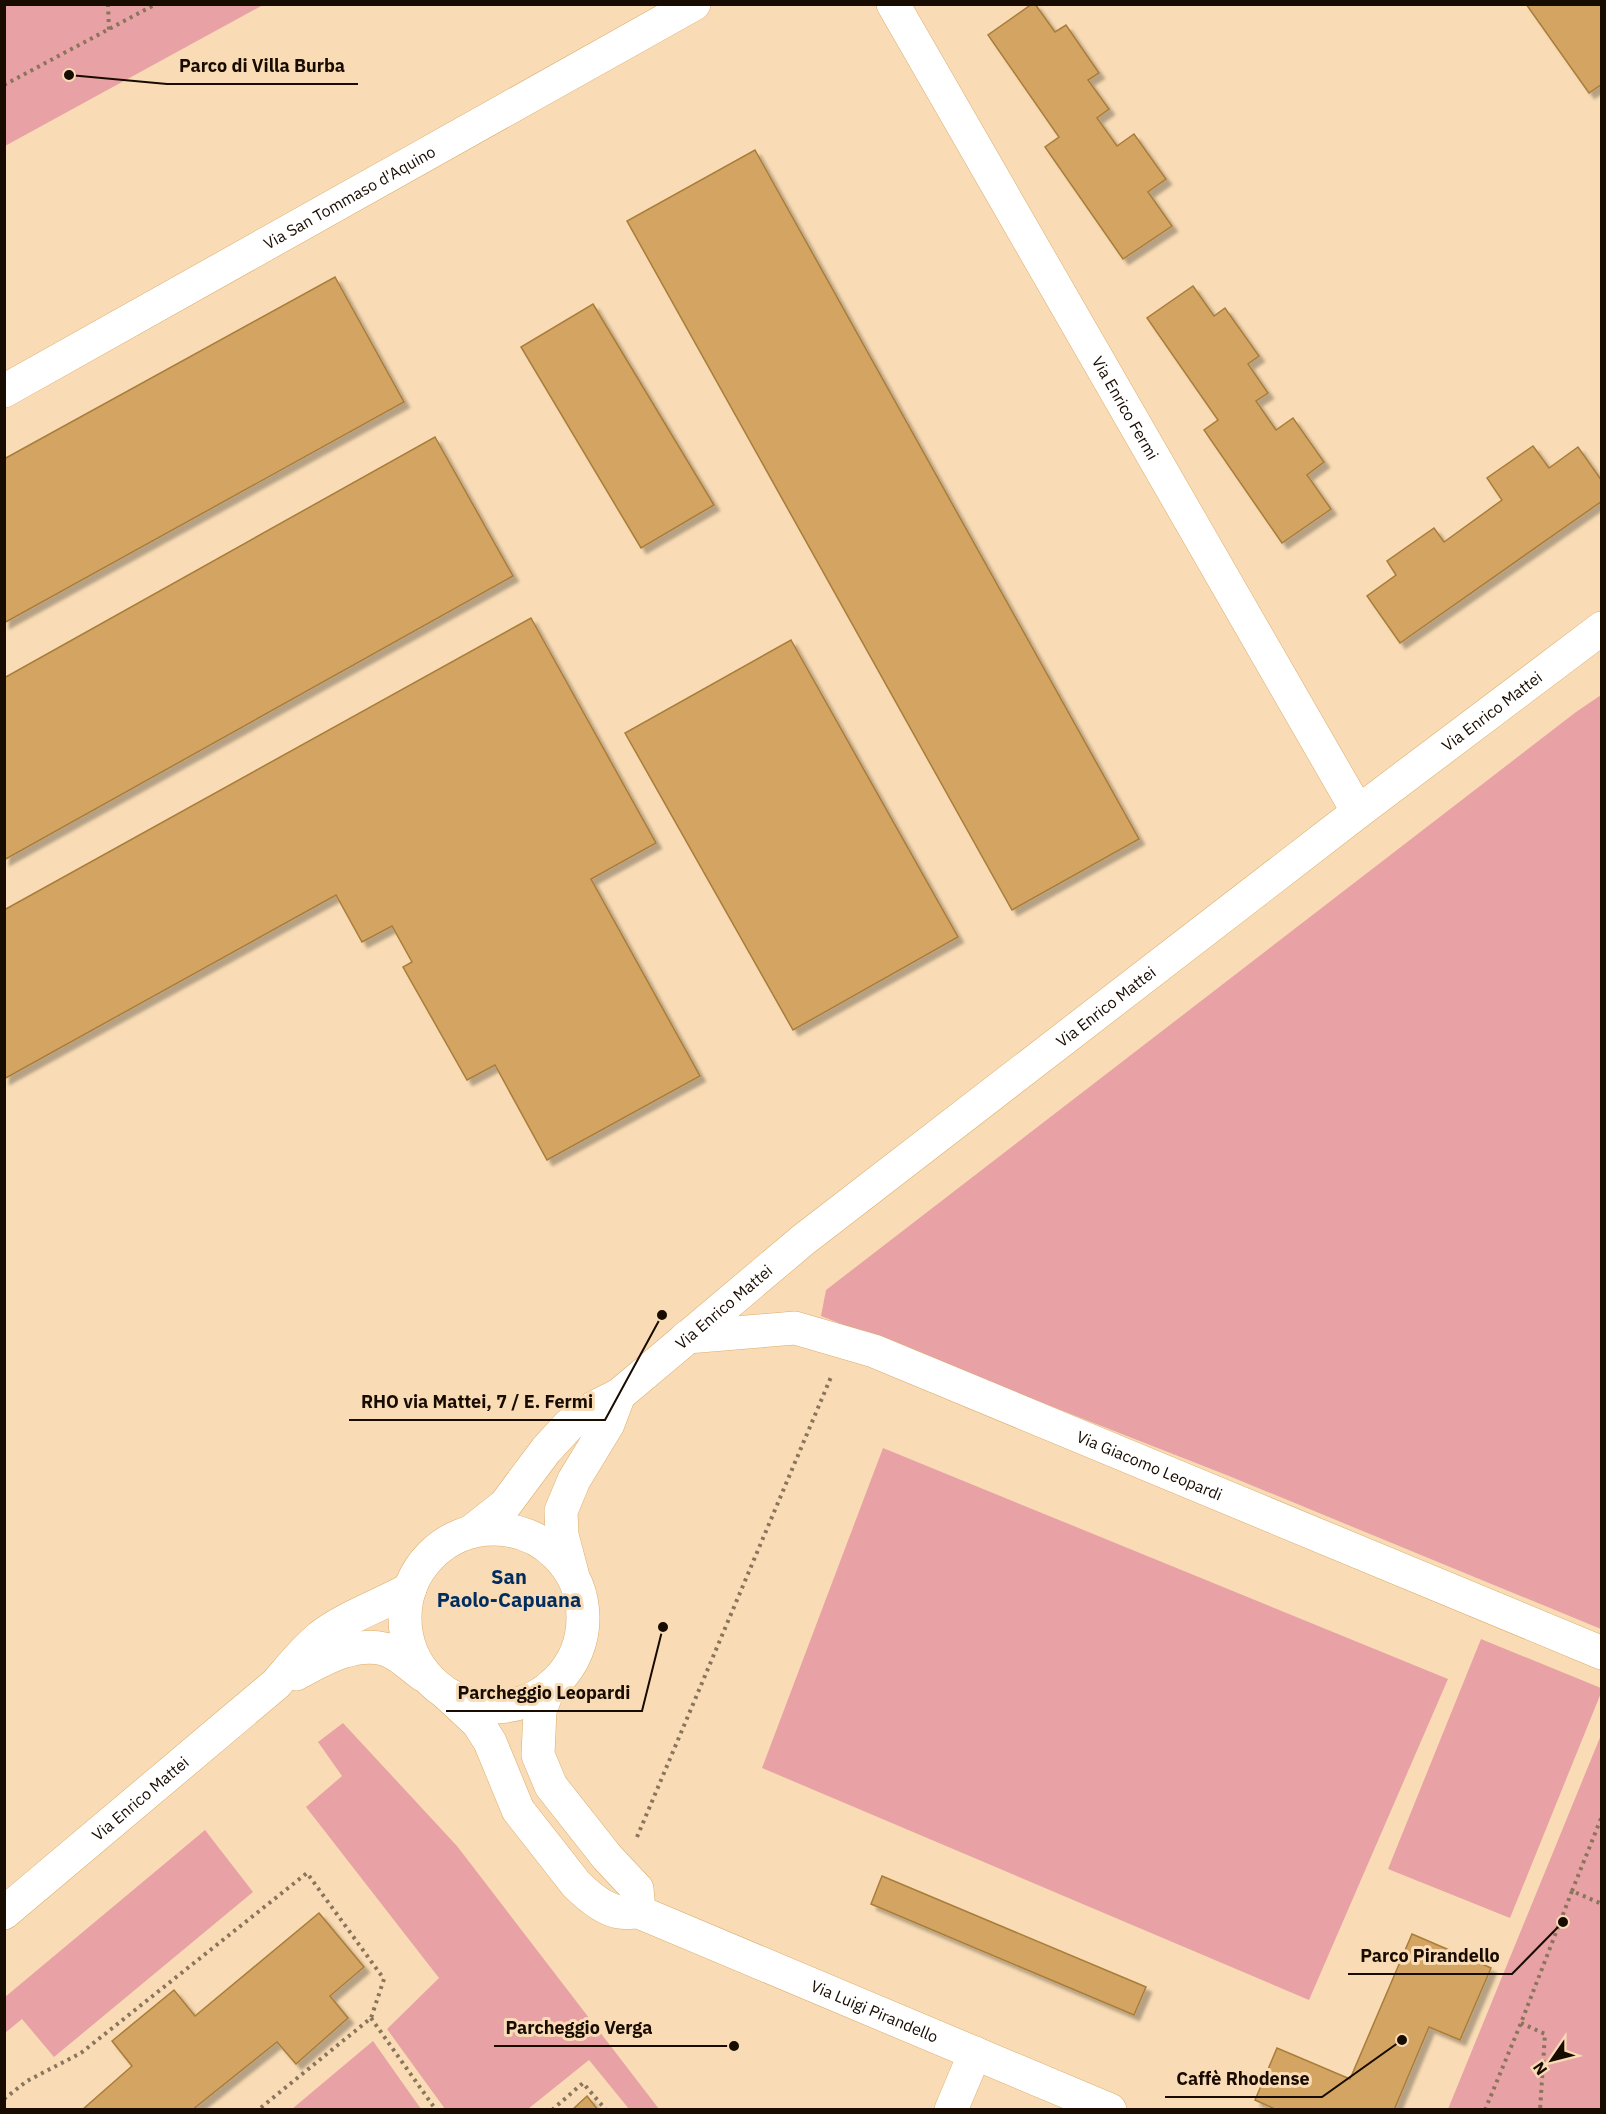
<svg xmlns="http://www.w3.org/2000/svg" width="1606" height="2114" font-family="'IBM Plex Sans',sans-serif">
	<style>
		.green { fill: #e8a2a6 }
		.building { fill: #d3a462; stroke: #a97d3a; stroke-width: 1.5; filter: url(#shadow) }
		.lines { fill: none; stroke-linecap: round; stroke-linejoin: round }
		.minor-casing { stroke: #dcad6a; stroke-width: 34 }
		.tertiary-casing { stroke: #dcad6a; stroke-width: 34 }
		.path { stroke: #8a755c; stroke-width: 4; stroke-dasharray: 3 4.5; stroke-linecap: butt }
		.minor { stroke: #fff; stroke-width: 33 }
		.tertiary { stroke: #fff; stroke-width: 33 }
		.labels { text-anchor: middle; stroke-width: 6; stroke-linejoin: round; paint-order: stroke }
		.street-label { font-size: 16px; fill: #180b00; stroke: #f9dcb5 }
		.quarter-label { font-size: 20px; font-weight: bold; fill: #002c5e; stroke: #f9dcb5 }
		.leader { fill: none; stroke: #180b00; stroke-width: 2 }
		.callout-dot { fill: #180b00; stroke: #f9dcb5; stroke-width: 2 }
		.callout-label { font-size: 18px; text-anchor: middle; font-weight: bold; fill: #180b00; stroke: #f9dcb5; stroke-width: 6; stroke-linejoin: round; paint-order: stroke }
	</style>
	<defs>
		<filter id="shadow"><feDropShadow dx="5.5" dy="5.5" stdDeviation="1.5" flood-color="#0004"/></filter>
	</defs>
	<rect width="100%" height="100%" fill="#f9dcb5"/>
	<g class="green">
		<path d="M5,4H263V5L5,146Z"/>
		<path d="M1601,695V1629L1229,1476L821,1316L826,1290L1576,712Z"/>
		<path d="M883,1448L1448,1679L1309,2000L762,1768Z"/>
		<path d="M1481,1639L1601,1688V1693L1510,1918L1388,1869Z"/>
		<path d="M343,1723L457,1846L659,2109H629L589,2060L528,2109H445L387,2029L439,1978L306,1807L342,1776L318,1742Z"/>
		<path d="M1601,1735V2109H1448Z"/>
		<path d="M205,1830L253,1892L54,2057L22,2019L5,2033V1997Z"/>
		<path d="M373,2041L421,2109H292Z"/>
	</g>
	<g class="building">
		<path d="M1032,4H1035L1055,32L1066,25L1099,73L1088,80L1109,109L1097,118L1117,146L1134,134L1166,179L1148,192L1172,226L1123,259L1045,147L1059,137L988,35Z"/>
		<path d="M1526,4H1602V84L1589,93Z"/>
		<path d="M755,150L1139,839L1012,910L627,221Z"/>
		<path d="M335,277L404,402L4,623V459Z"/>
		<path d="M1193,286L1214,316L1225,308L1259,356L1248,364L1268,393L1256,401L1276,430L1293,418L1324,462L1307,475L1331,509L1282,543L1204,430L1218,420L1147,318Z"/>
		<path d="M593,304L714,505L641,548L521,347Z"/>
		<path d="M435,437L513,576L4,860V678Z"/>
		<path d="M1533,446L1549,468L1578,447L1602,481V501L1400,643L1367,596L1396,575L1387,561L1434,528L1444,542L1502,500L1487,478Z"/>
		<path d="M531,618L656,843L591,879L700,1076L547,1160L495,1065L467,1080L403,967L412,962L392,926L362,942L336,895L4,1079V910Z"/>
		<path d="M791,640L958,937L793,1030L625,733Z"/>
		<path d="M882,1876L1146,1987L1134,2015L871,1904Z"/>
		<path d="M319,1913L364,1967L330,1996L348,2018L296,2064L277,2042L192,2110H82L132,2066L112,2041L174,1990L195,2016Z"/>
		<path d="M1412,1934L1491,1968L1460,2040L1429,2027L1394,2110H1277L1255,2100L1277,2048L1350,2079Z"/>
		<path d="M587,2096L598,2110H572Z"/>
	</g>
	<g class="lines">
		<g class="minor-casing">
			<g id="minor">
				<path id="s1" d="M893,4L1358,812"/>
				<path id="s2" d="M4,391L694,4"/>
				<path id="s3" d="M687,1337L795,1328L874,1351L1602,1653"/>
				<path d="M951,2110L975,2053"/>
			</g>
		</g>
		<g class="tertiary-casing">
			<g id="tertiary">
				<circle cx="494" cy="1618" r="89"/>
				<path id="s4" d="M472,1531L505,1505L546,1450L569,1425L595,1407L619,1395L803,1240L1358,812L1602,628"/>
				<path d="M572,1573L562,1535L561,1511L574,1480L608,1424L619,1395"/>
				<path d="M296,1674C322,1660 354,1641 384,1649C398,1653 412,1667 423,1675"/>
				<path d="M548,1690L540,1710L538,1755L551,1786L607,1857L637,1889L639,1912"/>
				<path id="s5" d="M447,1694L478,1723L490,1742L518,1810L576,1884C587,1895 603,1909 619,1912C625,1913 633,1912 639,1912L1110,2110"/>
				<path id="s6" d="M4,1913L276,1684C290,1668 303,1651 320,1637C346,1617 381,1605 410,1589"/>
			</g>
		</g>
		<g class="path">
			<path d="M108,4L109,30"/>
			<path d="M4,85L156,4"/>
			<path d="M637,1837L831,1377"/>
			<path d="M1572,1891L1602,1816"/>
			<path d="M371,2018L436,2110"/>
			<path d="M1521,2023L1545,2034L1540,2110"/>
			<path d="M4,2099L27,2081L81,2053L307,1873L384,1979L371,2018L258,2110"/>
			<path d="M552,2110L583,2083L606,2110"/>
			<path d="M1485,2110L1521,2023L1572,1891L1602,1904"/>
		</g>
		<use href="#minor" class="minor"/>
		<use href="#tertiary" class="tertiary"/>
	</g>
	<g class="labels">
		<g class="street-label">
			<text dy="6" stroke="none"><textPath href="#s2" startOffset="396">Via San Tommaso d'Aquino</textPath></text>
			<text dy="6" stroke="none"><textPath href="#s1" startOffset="466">Via Enrico Fermi</textPath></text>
			<text dy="6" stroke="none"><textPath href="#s4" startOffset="1312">Via Enrico Mattei</textPath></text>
			<text dy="6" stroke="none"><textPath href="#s4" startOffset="826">Via Enrico Mattei</textPath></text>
			<text dy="6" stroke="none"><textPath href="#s4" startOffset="340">Via Enrico Mattei</textPath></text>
			<text dy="6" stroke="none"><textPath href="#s3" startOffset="489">Via Giacomo Leopardi</textPath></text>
			<text dy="6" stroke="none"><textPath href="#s6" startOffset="178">Via Enrico Mattei</textPath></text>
			<text dy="6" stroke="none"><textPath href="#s5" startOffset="560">Via Luigi Pirandello</textPath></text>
		</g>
		<g class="quarter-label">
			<text x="509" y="1584">San<tspan x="509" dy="23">Paolo-Capuana</tspan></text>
		</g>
	</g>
	<path class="leader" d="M69 75L167 84H358M662 1315L605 1420H349M663 1627L642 1711H446M1563 1922L1512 1974H1348M734 2046L665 2046H494M1402 2040L1322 2097H1165"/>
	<g class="callout-dot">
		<circle cx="69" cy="75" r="6"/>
		<circle cx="662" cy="1315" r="6"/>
		<circle cx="663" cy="1627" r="6"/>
		<circle cx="1563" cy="1922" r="6"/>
		<circle cx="734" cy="2046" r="6"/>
		<circle cx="1402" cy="2040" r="6"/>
	</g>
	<g class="callout-label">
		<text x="262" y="72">Parco di Villa Burba</text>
		<text x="477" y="1408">RHO via Mattei, 7 / E. Fermi</text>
		<text x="544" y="1699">Parcheggio Leopardi</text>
		<text x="1430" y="1962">Parco Pirandello</text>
		<text x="579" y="2034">Parcheggio Verga</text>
		<text x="1243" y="2085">Caffè Rhodense</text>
	</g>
	<rect width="1606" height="2114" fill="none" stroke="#180b00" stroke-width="12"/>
	<g transform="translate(1552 2060) rotate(235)" stroke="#f9dcb5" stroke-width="4.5" paint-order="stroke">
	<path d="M0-4.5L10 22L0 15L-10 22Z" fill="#180b00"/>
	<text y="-9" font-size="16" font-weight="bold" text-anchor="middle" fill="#180b00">N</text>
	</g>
</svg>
